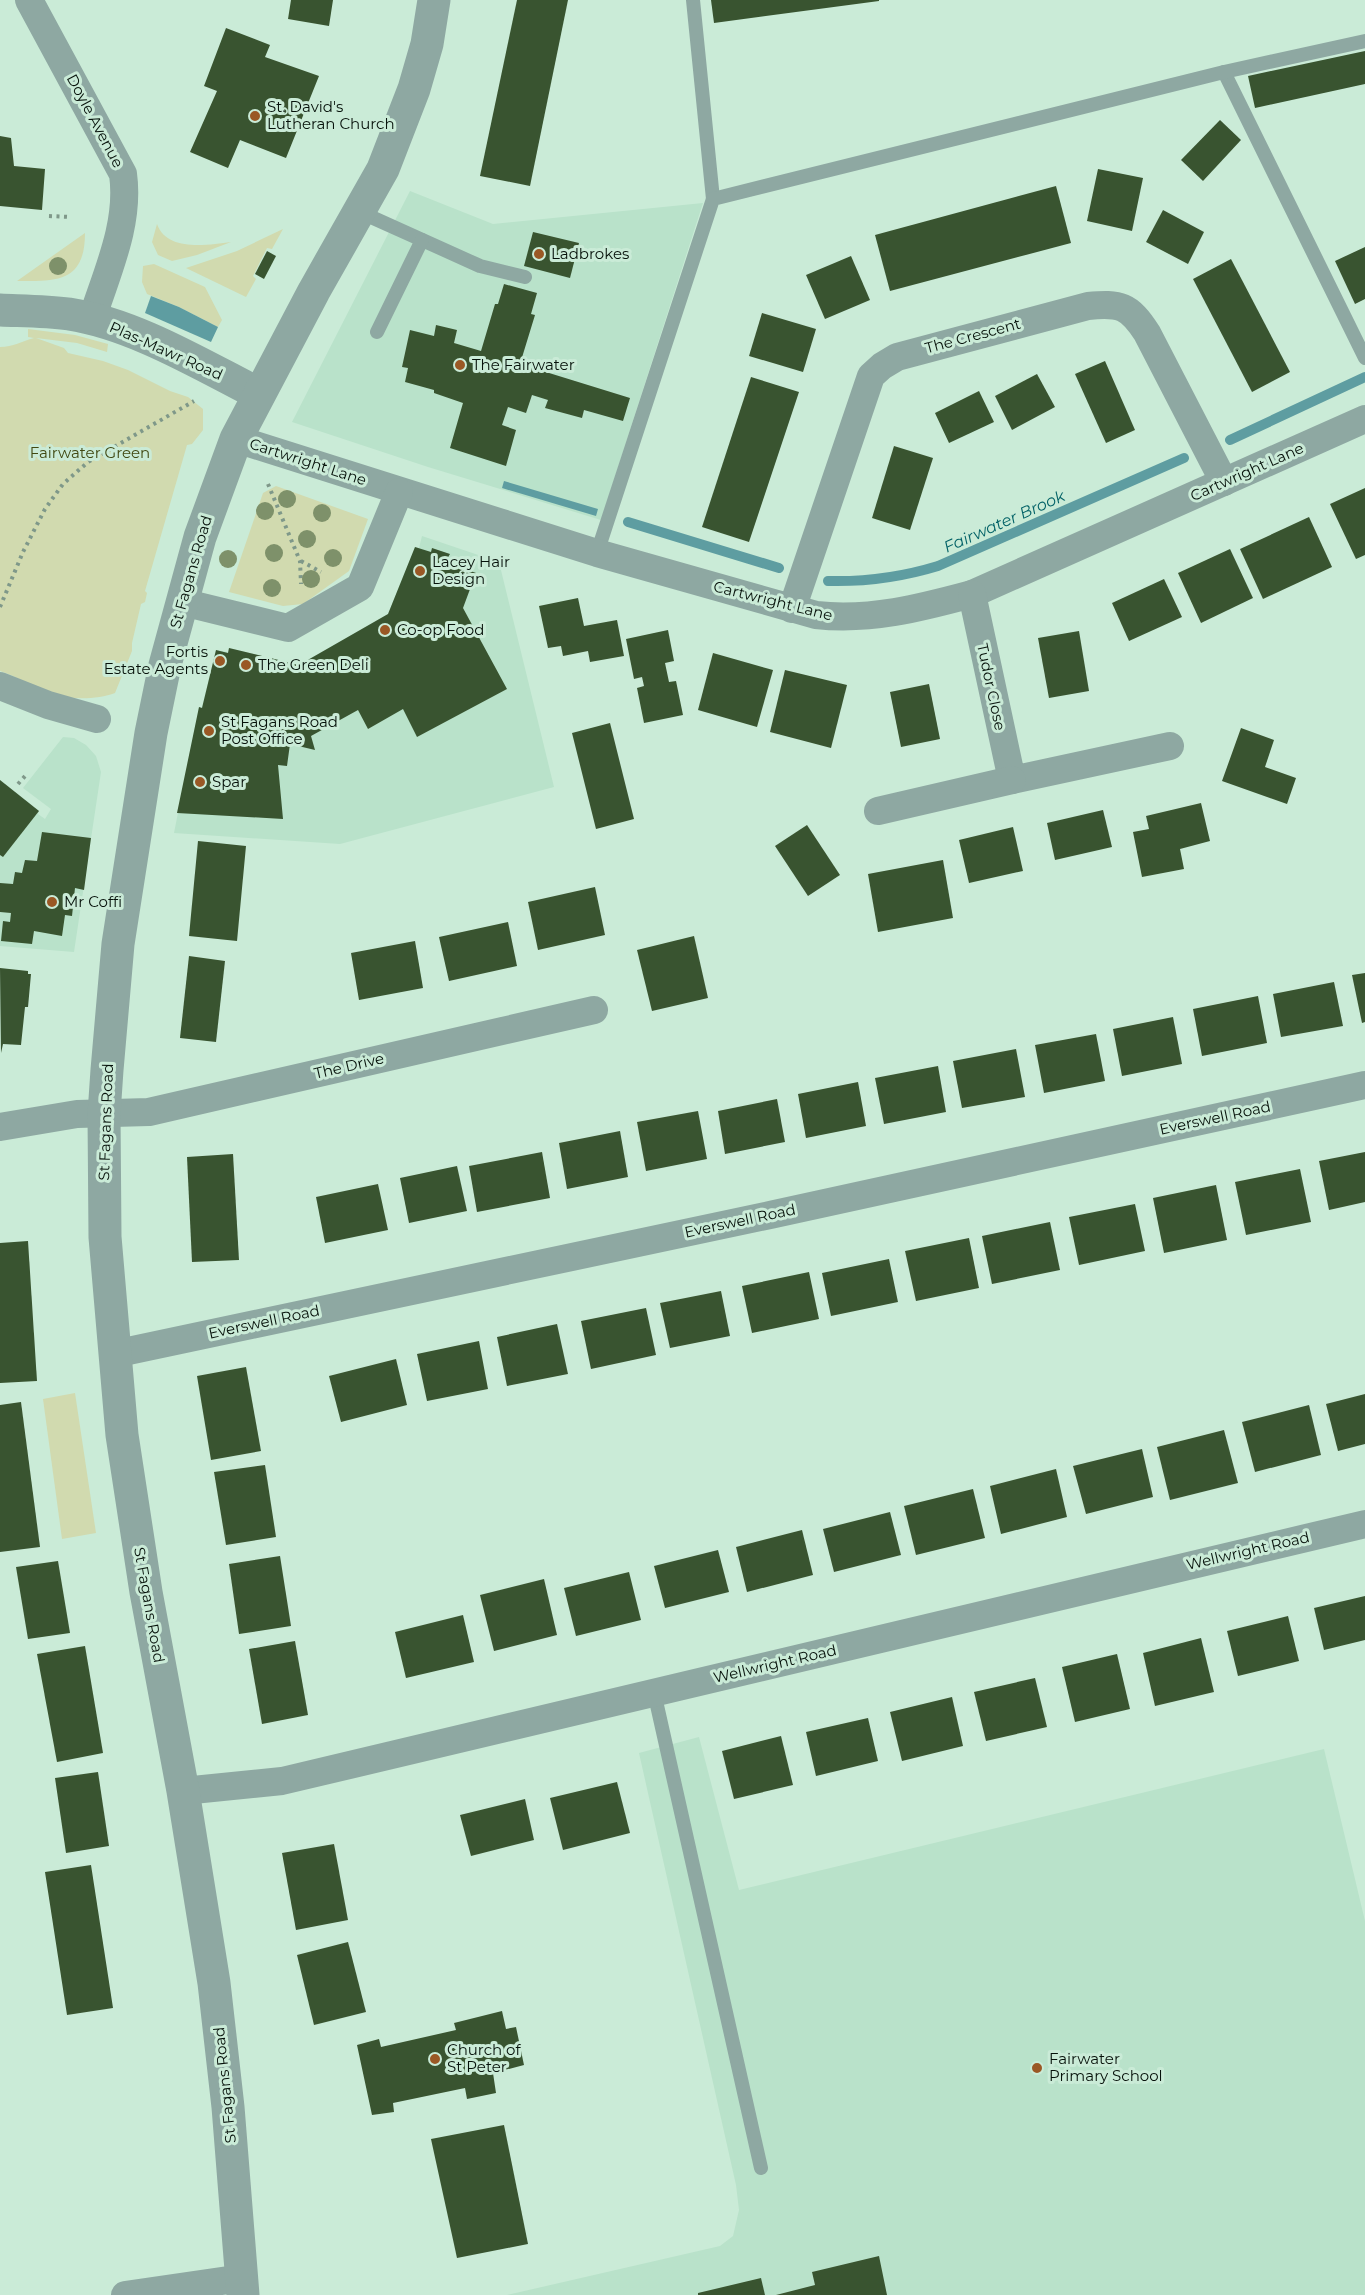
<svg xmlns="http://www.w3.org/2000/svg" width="1365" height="2295" font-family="Montserrat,sans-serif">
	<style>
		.built { fill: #b9e2ca }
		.green { fill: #d1daaf }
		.water { fill: #5e9da1 }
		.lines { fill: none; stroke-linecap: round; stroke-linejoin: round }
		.stream { stroke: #5e9da1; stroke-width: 10 }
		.building { fill: #395430 }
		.path { stroke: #7f9889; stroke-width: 4; stroke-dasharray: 3 4.5; stroke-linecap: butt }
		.service { stroke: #8ea8a2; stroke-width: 14 }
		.minor { stroke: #8ea8a2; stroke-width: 28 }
		.tertiary { stroke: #8ea8a2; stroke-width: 33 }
		.tree { fill: #7e916a }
		.poi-dot { fill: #9a5825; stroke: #caebd7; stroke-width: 2 }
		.labels { text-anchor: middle; stroke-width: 6; stroke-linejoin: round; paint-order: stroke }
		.poi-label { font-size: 15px; fill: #06110a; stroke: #caebd7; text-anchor: start }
		.street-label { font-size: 15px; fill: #06110a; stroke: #caebd7 }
		.park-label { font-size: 15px; fill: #404811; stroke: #caebd7 }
		.water-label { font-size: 16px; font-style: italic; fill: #036267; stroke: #caebd7 }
	</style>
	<rect width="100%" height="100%" fill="#caebd7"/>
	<g class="built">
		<path d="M410,191L493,224L703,203L601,520L428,467L292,422Z"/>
		<path d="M422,536L499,562L554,787L340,844L174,833L199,707H202L216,650L228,652L229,648L299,665L388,614L415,547L419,548Z"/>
		<path d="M63,737L74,738L86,745L96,756L101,772L74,952L0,946V780L39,811L38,814L45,819L51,809L23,788Z"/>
		<path d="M699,1737L739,1890L1324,1749L1365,1921V2295H507L720,2246L733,2236L739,2210L736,2185L639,1753Z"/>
	</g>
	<g class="green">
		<path d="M157,224C167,252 207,245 231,242L197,255L172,261L158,255L152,242Z"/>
		<path d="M283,229L272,249L267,248L253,276L256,279L246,297L186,268L237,251Z"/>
		<path d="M85,233C85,283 56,281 17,281Z"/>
		<path d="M154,264L205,287L222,320L218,327L179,307L147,294L142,282L143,266Z"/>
		<path d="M28,329L75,335L108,344L107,352L77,343L36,338L64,348L68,353L103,361L128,370L170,391L188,397L203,409V430L192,444L187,445L185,452L145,591L147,593L145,602L141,604L132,643V651L115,693C94,701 58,700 38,689C23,682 16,676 0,671V347C13,347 22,341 34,338L28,337Z"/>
		<path d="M276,486L368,519L349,571L303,604L283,606L229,592L263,493Z"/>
		<path d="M75,1393L96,1533L62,1539L43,1399Z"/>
	</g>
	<g class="water">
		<path d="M151,296L179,307L218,327L211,342L145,313Z"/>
		<path d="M504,481L598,509L596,516L502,488Z"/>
	</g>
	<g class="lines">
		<g class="stream">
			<path d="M1230,440L1365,377"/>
			<path d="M628,522L779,568"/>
			<path d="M828,581C866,582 902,577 938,566L1184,458"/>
		</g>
	</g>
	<g class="building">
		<path d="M291,0H333L329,26L288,19Z"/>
		<path d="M517,0H568L530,186L480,176Z"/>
		<path d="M711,0H879V1L714,23Z"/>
		<path d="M226,28L270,45L265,57L319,76L286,158L240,140L228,168L190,152L217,91L204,86Z"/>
		<path d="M1365,51V84L1255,108L1248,76Z"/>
		<path d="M1220,120L1241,140L1203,181L1181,160Z"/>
		<path d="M0,136L11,138L14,166L45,169L42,210L0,206Z"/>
		<path d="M1098,169L1143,178L1132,231L1087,221Z"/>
		<path d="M1056,186L1071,243L890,291L875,235Z"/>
		<path d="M1163,210L1204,232L1188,264L1146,242Z"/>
		<path d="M533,232L579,243L570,278L524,266Z"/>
		<path d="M1365,247V299L1355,304L1335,261Z"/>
		<path d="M267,251L276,256L264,279L255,274Z"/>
		<path d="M851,256L870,300L825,319L806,275Z"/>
		<path d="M1231,259L1290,372L1252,392L1193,279Z"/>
		<path d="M504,284L537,293L531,314L535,315L520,364L630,398L623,421L584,410L582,418L545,408L548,400L532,395L526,413L508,407L502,425L516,430L506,466L450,448L463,403L434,393V390L405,382L408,368L402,367L410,330L434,336L436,325L457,330L454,343L481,351L495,304H498Z"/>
		<path d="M762,313L816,329L803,372L749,356Z"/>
		<path d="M1105,361L1135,430L1106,443L1075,374Z"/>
		<path d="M1037,374L1055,407L1012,430L995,396Z"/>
		<path d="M751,377L799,392L749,542L702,527Z"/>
		<path d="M979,391L994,422L949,443L935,413Z"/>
		<path d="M894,446L933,458L910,530L872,518Z"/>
		<path d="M1365,488V555L1356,559L1330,504Z"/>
		<path d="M1309,517L1332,567L1263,599L1240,549Z"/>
		<path d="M415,547L431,552L432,548L450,554L447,559L466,566L465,569L476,573L463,608L507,689L417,737L403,709L368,729L358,710L311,736L315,750L290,744L287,766L278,765L283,819L177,813L199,707L202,708L216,650L228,653L229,648L299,665L388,614Z"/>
		<path d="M1230,549L1253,598L1201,623L1178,573Z"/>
		<path d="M1164,579L1182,617L1129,641L1112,603Z"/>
		<path d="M578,598L584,626L617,620L624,656L590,662L588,651L563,656L561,646L548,648L539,606Z"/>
		<path d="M668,630L674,661L665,663L669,682L676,681L683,715L644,723L637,688L644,686L642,677L634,679L626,639Z"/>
		<path d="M1079,631L1089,691L1049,698L1038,638Z"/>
		<path d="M713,653L773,670L757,727L698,710Z"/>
		<path d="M785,670L847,685L831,748L770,732Z"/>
		<path d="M929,684L940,739L901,747L890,692Z"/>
		<path d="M610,723L634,819L596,829L572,733Z"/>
		<path d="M1241,728L1274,740L1265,767L1296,778L1287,804L1222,781Z"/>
		<path d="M0,780L39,811L3,857L0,855Z"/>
		<path d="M1201,803L1210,841L1180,849L1184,869L1142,877L1133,832L1149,829L1146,816Z"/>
		<path d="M1103,810L1112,847L1055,860L1047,823Z"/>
		<path d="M807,825L840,875L808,896L775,846Z"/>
		<path d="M1013,827L1023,871L969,883L959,840Z"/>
		<path d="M42,832L91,838L84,890L75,888L72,916L65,915L62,936L34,931L32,944L1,941L3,921L10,922L11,913L0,912V883L13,884L15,872L22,873L25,860L37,861Z"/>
		<path d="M198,841L246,846L237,941L189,936Z"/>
		<path d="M943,860L953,918L878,932L868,874Z"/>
		<path d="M595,887L605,935L538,950L528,902Z"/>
		<path d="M508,922L517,966L449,981L439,937Z"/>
		<path d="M694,936L708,998L652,1011L637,950Z"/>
		<path d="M415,941L423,988L359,1000L351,953Z"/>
		<path d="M189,956L225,961L216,1042L180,1038Z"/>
		<path d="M0,968L28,971V974H31L28,1007H25L21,1045L3,1044L1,1053Z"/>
		<path d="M1365,973V1022L1362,1023L1352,975Z"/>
		<path d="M1334,982L1343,1026L1281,1037L1273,994Z"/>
		<path d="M1258,996L1267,1043L1202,1056L1193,1009Z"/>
		<path d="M1173,1017L1182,1064L1122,1076L1113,1029Z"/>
		<path d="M1096,1034L1105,1081L1044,1093L1035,1045Z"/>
		<path d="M1016,1049L1025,1097L962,1108L953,1061Z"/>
		<path d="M938,1066L946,1112L884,1124L875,1078Z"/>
		<path d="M858,1082L866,1126L806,1138L798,1094Z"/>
		<path d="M777,1099L785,1142L725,1154L718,1111Z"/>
		<path d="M698,1111L707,1159L646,1171L637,1122Z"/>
		<path d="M620,1131L628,1177L567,1189L559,1143Z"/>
		<path d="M542,1152L550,1198L477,1212L469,1166Z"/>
		<path d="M1365,1152V1202L1329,1210L1319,1161Z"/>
		<path d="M233,1154L239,1260L192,1262L187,1157Z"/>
		<path d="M457,1166L467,1211L409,1223L400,1178Z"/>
		<path d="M1300,1169L1311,1222L1246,1235L1235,1182Z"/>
		<path d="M378,1184L388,1230L325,1243L316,1197Z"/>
		<path d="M1216,1185L1227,1240L1164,1253L1153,1198Z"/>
		<path d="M1135,1204L1145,1251L1079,1265L1069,1217Z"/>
		<path d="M1050,1222L1060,1270L992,1284L982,1236Z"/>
		<path d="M969,1238L979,1288L916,1301L905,1251Z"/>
		<path d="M28,1241L37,1381L0,1383V1243Z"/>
		<path d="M889,1259L898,1302L831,1316L822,1273Z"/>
		<path d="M809,1272L819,1319L752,1333L742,1286Z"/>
		<path d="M721,1291L730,1336L670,1348L660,1303Z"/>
		<path d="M646,1308L656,1355L591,1369L581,1321Z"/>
		<path d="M557,1324L568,1374L507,1386L497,1337Z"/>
		<path d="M479,1341L488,1389L427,1401L417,1354Z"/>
		<path d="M396,1359L407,1405L341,1422L329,1376Z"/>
		<path d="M246,1367L261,1451L211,1460L197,1376Z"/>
		<path d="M1365,1394V1444L1338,1451L1326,1404Z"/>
		<path d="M21,1402L40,1547L0,1552V1405Z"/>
		<path d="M1309,1405L1321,1455L1255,1472L1242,1422Z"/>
		<path d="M1224,1430L1238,1483L1170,1500L1157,1447Z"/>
		<path d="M1142,1449L1153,1497L1086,1514L1073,1466Z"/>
		<path d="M265,1465L276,1537L226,1545L214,1472Z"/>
		<path d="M1056,1469L1067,1517L1001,1534L990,1486Z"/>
		<path d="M973,1489L985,1538L916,1555L904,1506Z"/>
		<path d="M890,1512L901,1555L834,1572L823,1529Z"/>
		<path d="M802,1530L813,1575L747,1592L736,1547Z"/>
		<path d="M718,1550L729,1592L665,1608L654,1566Z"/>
		<path d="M280,1556L291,1626L239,1634L229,1564Z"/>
		<path d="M58,1561L70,1633L28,1639L16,1567Z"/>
		<path d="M629,1572L641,1620L576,1636L564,1588Z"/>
		<path d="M544,1579L557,1635L494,1651L480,1595Z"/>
		<path d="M1365,1596V1640L1324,1650L1314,1608Z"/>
		<path d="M463,1615L474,1662L406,1678L395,1632Z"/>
		<path d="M1288,1616L1299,1661L1238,1676L1227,1631Z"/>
		<path d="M1201,1638L1214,1692L1155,1706L1143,1653Z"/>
		<path d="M295,1641L308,1715L262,1724L249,1649Z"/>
		<path d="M85,1646L103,1753L57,1762L37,1654Z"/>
		<path d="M1117,1654L1130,1709L1075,1722L1062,1667Z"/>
		<path d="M1035,1678L1047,1727L986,1741L974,1692Z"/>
		<path d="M952,1697L963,1746L902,1761L890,1712Z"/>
		<path d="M868,1718L878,1761L816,1776L806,1732Z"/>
		<path d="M781,1736L793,1785L734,1799L722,1751Z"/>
		<path d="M98,1772L109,1846L66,1853L55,1778Z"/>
		<path d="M617,1782L630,1833L563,1850L550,1798Z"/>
		<path d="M525,1799L534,1840L471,1856L460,1815Z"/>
		<path d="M334,1844L348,1920L296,1930L282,1853Z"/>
		<path d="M91,1865L113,2008L67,2015L45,1872Z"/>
		<path d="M348,1942L366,2012L314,2025L297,1955Z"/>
		<path d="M502,2011L506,2029L516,2027L524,2065L493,2073L496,2093L467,2099L465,2088L393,2103L394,2112L372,2115L357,2045L379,2039L381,2047L456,2030L454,2023Z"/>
		<path d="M504,2125L528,2244L457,2258L431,2139Z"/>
		<path d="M879,2256L887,2295H776L815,2285L812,2272Z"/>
		<path d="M761,2278L765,2295H698V2293Z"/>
	</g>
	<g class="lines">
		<g class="path">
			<path d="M49,216L70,217"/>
			<path d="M268,484L300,561L301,584"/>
			<path d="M301,561L321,572"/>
			<path d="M0,607L23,552L45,509L63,484L88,462L194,401"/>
			<path d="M18,784L26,775"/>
		</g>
		<g class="service">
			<path d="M693,0L713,199"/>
			<path d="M1224,72L1365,358"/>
			<path d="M360,212L480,266L525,277"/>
			<path d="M377,332L422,240"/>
			<path d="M597,553L713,199L1224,72L1365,41"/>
			<path d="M654,1692L761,2168"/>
		</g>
		<g class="minor">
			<path d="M29,0L123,174C130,224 107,272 92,319"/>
			<path d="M236,439L597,553L816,615C870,621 920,608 972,594L1365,419"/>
			<path d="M972,594L1012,780L1170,746"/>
			<path d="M182,602L288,628L360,587L399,492"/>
			<path d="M792,609L871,376L882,366L897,357L1088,306C1120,303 1129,305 1147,333L1224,482"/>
			<path d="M0,686L48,705L97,719"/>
			<path d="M878,811L1012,780"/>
			<path d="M0,1127L77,1114L149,1112L594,1010"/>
			<path d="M114,1354L770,1215L1365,1085"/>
			<path d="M183,1791L282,1781L1365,1524"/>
			<path d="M125,2295L242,2278"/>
		</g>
		<g class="tertiary">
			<path d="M0,310C23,311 46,311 69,314C134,324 200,364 259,394"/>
			<path d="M243,2295L228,2107L214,1983L183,1791L146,1592L122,1435L105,1237L104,1114L107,1070L118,944L151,733L165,665L200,537L236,439L314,291L383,169L414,89L427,44L434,0"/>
		</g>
	</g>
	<g class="tree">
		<circle cx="58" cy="266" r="9"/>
		<circle cx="287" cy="499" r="9"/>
		<circle cx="265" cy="511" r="9"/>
		<circle cx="322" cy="513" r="9"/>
		<circle cx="307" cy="539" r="9"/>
		<circle cx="274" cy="553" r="9"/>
		<circle cx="333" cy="558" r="9"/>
		<circle cx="228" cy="559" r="9"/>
		<circle cx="311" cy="579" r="9"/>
		<circle cx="272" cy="588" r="9"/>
	</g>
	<g class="poi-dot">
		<circle cx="255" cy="116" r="6"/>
		<circle cx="539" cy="254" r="6"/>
		<circle cx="460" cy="365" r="6"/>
		<circle cx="420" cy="571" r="6"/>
		<circle cx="385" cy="630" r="6"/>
		<circle cx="220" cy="661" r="6"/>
		<circle cx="246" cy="665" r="6"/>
		<circle cx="209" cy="731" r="6"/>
		<circle cx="200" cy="782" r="6"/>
		<circle cx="52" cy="902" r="6"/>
		<circle cx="435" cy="2059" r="6"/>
		<circle cx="1037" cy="2068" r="6"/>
	</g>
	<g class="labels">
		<g class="poi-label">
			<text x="267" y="112">St. David's<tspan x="267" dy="17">Lutheran Church</tspan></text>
			<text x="551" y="259">Ladbrokes</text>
			<text x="472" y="370">The Fairwater</text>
			<text x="432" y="567">Lacey Hair<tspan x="432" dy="17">Design</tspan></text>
			<text x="397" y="635">Co-op Food</text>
			<text x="208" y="657" text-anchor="end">Fortis<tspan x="208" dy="17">Estate Agents</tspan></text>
			<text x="258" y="670">The Green Deli</text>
			<text x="221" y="727">St Fagans Road<tspan x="221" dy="17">Post Office</tspan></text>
			<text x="212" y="787">Spar</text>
			<text x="64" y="907">Mr Coffi</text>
			<text x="447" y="2055">Church of<tspan x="447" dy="17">St Peter</tspan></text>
			<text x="1049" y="2064">Fairwater<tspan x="1049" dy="17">Primary School</tspan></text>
		</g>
		<g class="street-label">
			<text transform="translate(95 121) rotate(62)" y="5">Doyle Avenue</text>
			<text transform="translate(973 336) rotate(-15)" y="5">The Crescent</text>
			<text transform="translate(166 351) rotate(24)" y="5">Plas-Mawr Road</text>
			<text transform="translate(308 462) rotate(18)" y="5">Cartwright Lane</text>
			<text transform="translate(1247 472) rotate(-24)" y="5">Cartwright Lane</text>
			<text transform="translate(191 572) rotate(-74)" y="5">St Fagans Road</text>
			<text transform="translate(773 601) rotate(14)" y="5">Cartwright Lane</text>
			<text transform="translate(991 687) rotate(78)" y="5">Tudor Close</text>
			<text transform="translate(349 1066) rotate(-13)" y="5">The Drive</text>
			<text transform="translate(1215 1118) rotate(-12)" y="5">Everswell Road</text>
			<text transform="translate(106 1122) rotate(-88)" y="5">St Fagans Road</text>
			<text transform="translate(740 1221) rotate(-12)" y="5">Everswell Road</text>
			<text transform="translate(264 1322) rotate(-12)" y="5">Everswell Road</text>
			<text transform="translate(1248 1551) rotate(-13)" y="5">Wellwright Road</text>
			<text transform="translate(149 1605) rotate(80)" y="5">St Fagans Road</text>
			<text transform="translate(775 1664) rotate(-13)" y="5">Wellwright Road</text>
			<text transform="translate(225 2085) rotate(-96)" y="5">St Fagans Road</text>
		</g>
		<g class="park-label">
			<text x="90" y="458">Fairwater Green</text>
		</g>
		<g class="water-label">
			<text transform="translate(1004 521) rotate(-24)" y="6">Fairwater Brook</text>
		</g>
	</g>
</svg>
